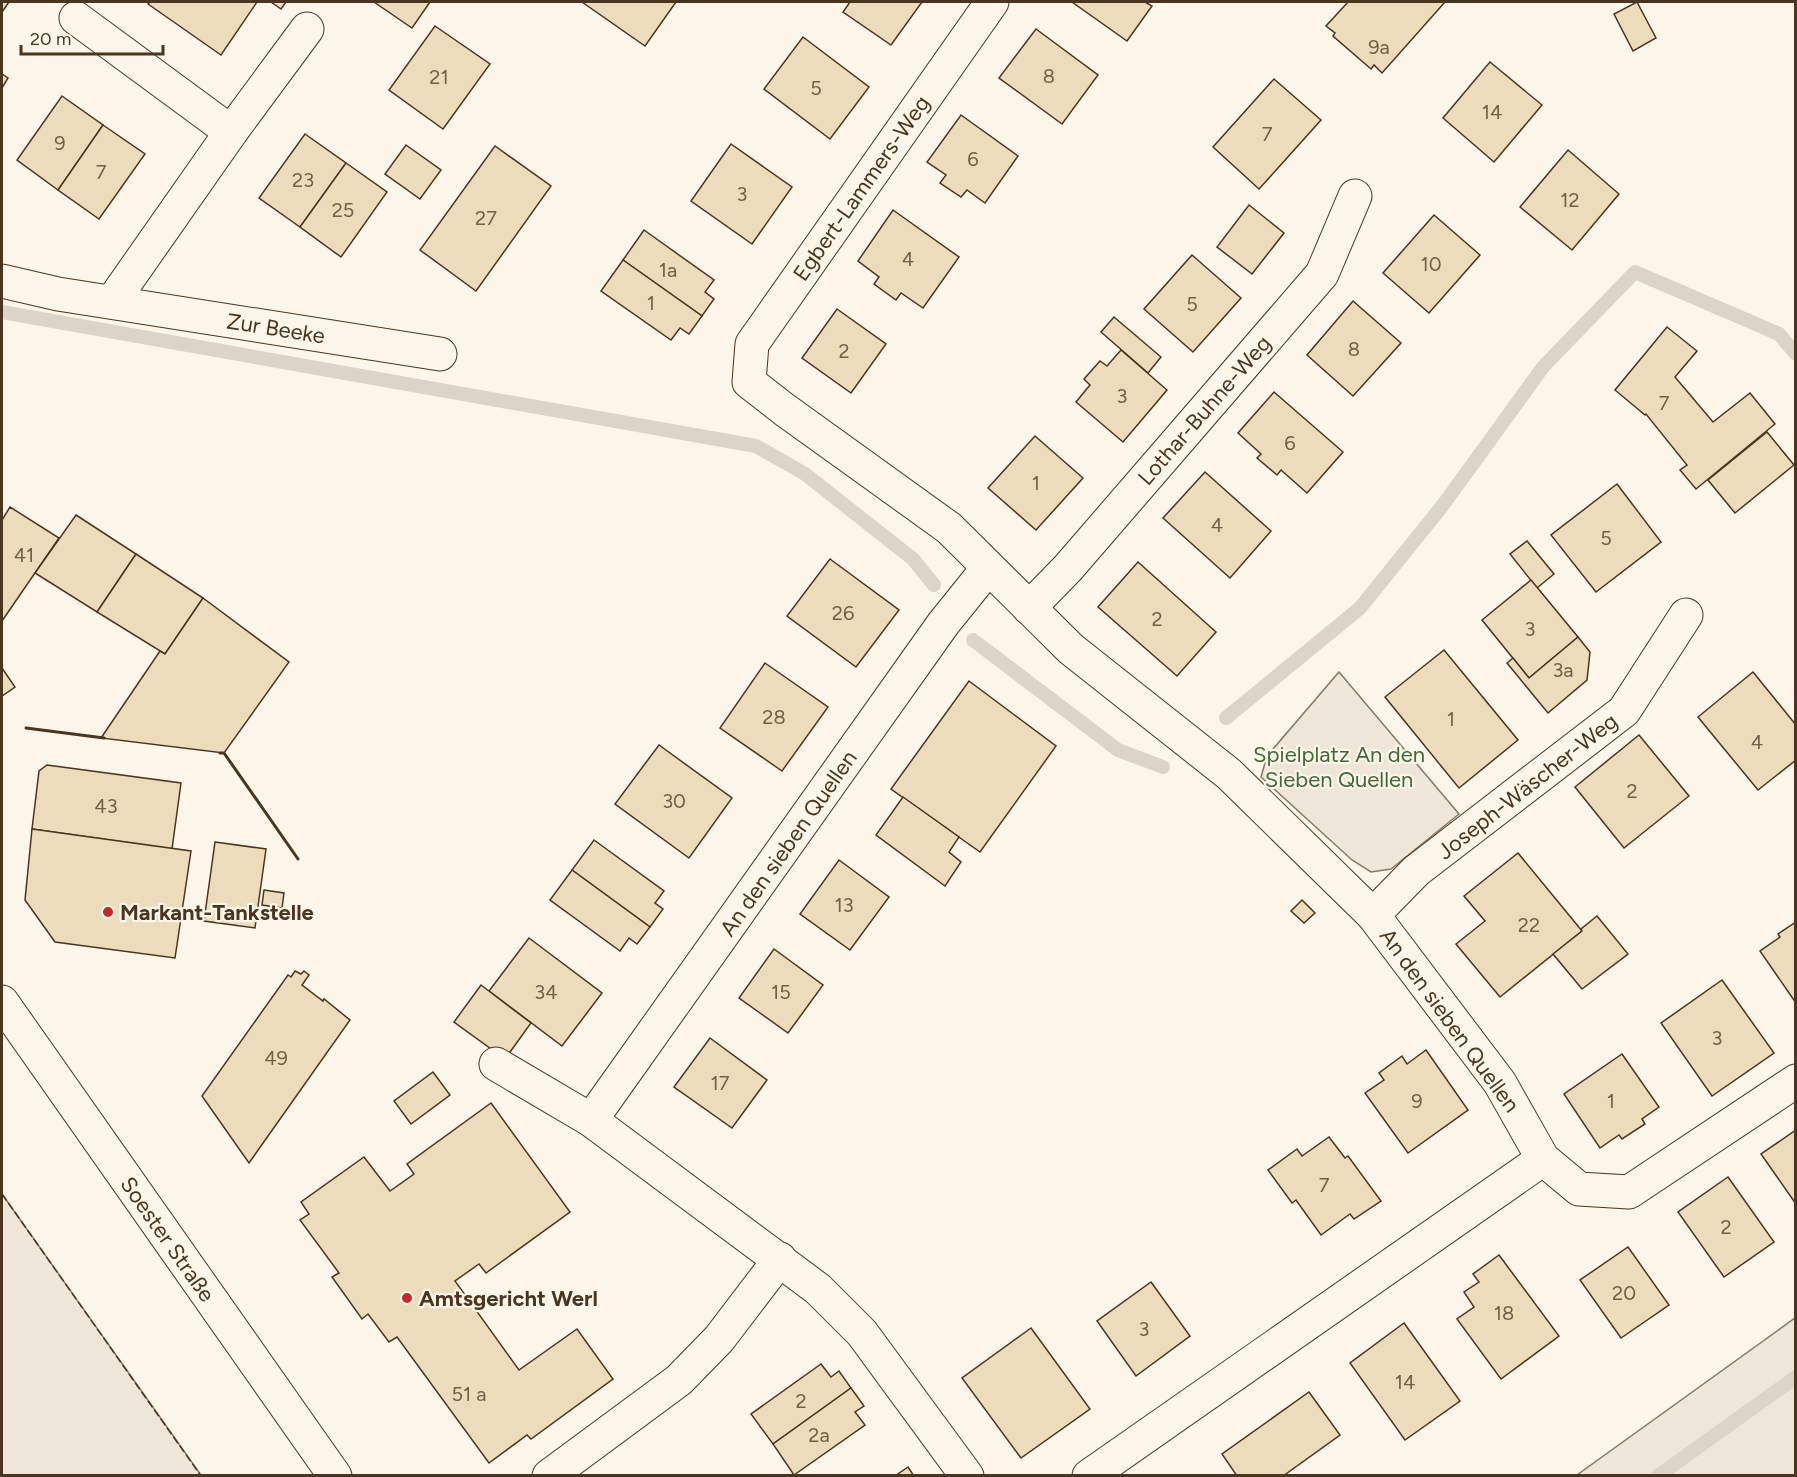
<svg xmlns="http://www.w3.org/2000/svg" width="1797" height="1477" font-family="Figtree,sans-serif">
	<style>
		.green { fill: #ede6d9; stroke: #887966; stroke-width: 1.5 }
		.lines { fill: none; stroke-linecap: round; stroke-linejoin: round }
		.stream { stroke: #dcd4c6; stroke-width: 14 }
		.building { fill: #ecdcbc; stroke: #4a3520; stroke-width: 1.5 }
		.minor-casing { stroke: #4a3520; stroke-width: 35 }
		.secondary-casing { stroke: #4a3520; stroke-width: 35 }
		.minor { stroke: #fbf6e9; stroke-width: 33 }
		.secondary { stroke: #fbf6e9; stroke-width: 33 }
		.fence { stroke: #4a3520; stroke-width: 1.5; stroke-dasharray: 8 3; stroke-linecap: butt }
		.wall { stroke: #4a3520; stroke-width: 3 }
		.poi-dot { fill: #c62828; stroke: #fbf6e9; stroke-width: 2 }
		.labels { text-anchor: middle; stroke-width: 4.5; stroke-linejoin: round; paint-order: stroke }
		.number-label { font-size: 20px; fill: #725f47 }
		.street-label { font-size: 22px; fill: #4a3520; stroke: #fbf6e9 }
		.park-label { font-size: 22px; fill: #436837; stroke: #fbf6e9 }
		.poi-label { font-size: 22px; font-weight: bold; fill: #4a3520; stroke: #fbf6e9; text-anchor: start }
	</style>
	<rect width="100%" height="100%" fill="#fbf6e9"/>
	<g class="green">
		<path d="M1339,672L1459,814L1391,869L1371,872L1352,860L1261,777L1267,756Z"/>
		<path d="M2,1194L201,1475H2Z"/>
		<path d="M1795,1318V1475H1577Z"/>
	</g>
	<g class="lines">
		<g class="stream">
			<path d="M2,312L756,446L805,474L913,559L934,585"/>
			<path d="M973,640L1118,750L1163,767"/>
			<path d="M1226,718L1360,608L1443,505L1543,367L1635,272L1779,334L1796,354"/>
			<path d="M1658,1476L1796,1377"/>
		</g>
	</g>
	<g class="building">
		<path d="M2,2H9L2,12Z"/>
		<path d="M150,2H257L221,55L148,4Z"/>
		<path d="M271,2H286L281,9Z"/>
		<path d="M374,2H430L412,28Z"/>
		<path d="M582,2H676L645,46Z"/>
		<path d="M850,2H922L891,45L843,12Z"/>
		<path d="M1072,2H1145L1152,6L1127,41Z"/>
		<path d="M1348,2H1445L1382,73L1374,65L1371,69L1333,36L1335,33L1326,26Z"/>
		<path d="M1637,2L1656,38L1633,51L1614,14Z"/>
		<path d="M435,26L490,64L443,129L389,90Z"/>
		<path d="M1036,29L1098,75L1062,124L999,78Z"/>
		<path d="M803,37L869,87L830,139L764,89Z"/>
		<path d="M1490,62L1542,105L1494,162L1443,118Z"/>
		<path d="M2,74L8,78L2,88Z"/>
		<path d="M1274,79L1321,120L1259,189L1213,147Z"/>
		<path d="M62,96L103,125L58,190L17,160Z"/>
		<path d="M961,115L1018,156L985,203L967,190L961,197L940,183L946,175L927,162Z"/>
		<path d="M103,125L145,154L99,219L58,190Z"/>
		<path d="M305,134L346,163L300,227L259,198Z"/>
		<path d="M731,144L792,187L752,244L691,201Z"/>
		<path d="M406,145L441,170L420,199L385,174Z"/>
		<path d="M495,146L551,186L476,291L420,250Z"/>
		<path d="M1568,150L1619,194L1572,250L1520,207Z"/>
		<path d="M346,163L387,192L341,257L300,227Z"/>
		<path d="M1249,205L1284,233L1252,274L1217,247Z"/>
		<path d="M893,210L959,257L923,308L901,293L896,300L874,284L879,277L858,261Z"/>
		<path d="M1434,215L1480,255L1429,313L1383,273Z"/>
		<path d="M644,230L714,280L705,292L714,299L702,316L623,260Z"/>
		<path d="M1192,255L1241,298L1193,352L1144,309Z"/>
		<path d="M623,260L702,316L689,334L680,328L671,340L601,291Z"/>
		<path d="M1353,301L1401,343L1353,396L1307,355Z"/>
		<path d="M837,309L886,344L851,393L802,358Z"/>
		<path d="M1114,317L1161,357L1148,373L1101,332Z"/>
		<path d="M1667,327L1697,351L1675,377L1713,422L1750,393L1775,424L1696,489L1680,470L1687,465L1646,414L1645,415L1615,390Z"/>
		<path d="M1121,350L1167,390L1123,442L1076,402L1090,385L1084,379L1100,361L1107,366Z"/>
		<path d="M1274,392L1343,452L1307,493L1281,470L1277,475L1257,458L1261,454L1238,433Z"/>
		<path d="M1767,432L1794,465L1735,513L1708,480Z"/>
		<path d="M1035,436L1083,478L1036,530L988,488Z"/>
		<path d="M1205,472L1271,531L1230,578L1163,518Z"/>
		<path d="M1617,484L1661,542L1596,592L1551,535Z"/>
		<path d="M10,507L59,538L2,621V520Z"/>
		<path d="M76,515L136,554L97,612L35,573Z"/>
		<path d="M1527,541L1554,574L1537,588L1510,554Z"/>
		<path d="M136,554L203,598L165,654L97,612Z"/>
		<path d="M830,559L899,610L856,667L787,616Z"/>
		<path d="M1138,562L1216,632L1177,676L1098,607Z"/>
		<path d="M1531,580L1578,637L1529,678L1482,620Z"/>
		<path d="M203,598L289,662L224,753L101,738L160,651L165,654Z"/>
		<path d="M1578,637L1590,652L1587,680L1548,713L1507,663L1513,658L1529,678Z"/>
		<path d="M1444,650L1518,740L1459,788L1385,697Z"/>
		<path d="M765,663L828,707L782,771L720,728Z"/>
		<path d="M2,668L15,687L2,696Z"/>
		<path d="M1753,672L1796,725V760L1758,790L1698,717Z"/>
		<path d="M969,681L1056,746L980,852L891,789Z"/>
		<path d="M1639,735L1689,796L1624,848L1575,787Z"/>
		<path d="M659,745L732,798L689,858L615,804Z"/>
		<path d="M47,765L181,783L172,849L32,829L39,771Z"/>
		<path d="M903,797L959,837L949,852L961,862L945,886L876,835Z"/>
		<path d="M32,829L191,851L175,958L55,942L25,900Z"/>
		<path d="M594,840L664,891L655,903L663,909L650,927L572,870Z"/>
		<path d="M215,842L266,849L255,928L204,921Z"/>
		<path d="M1518,853L1582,931L1500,997L1456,944L1485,921L1464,896Z"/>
		<path d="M839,860L889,897L850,950L800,914Z"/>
		<path d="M572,870L650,927L637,944L629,938L620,951L550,900Z"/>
		<path d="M264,890L284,893L282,908L262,905Z"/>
		<path d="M1302,900L1315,913L1304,923L1291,911Z"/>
		<path d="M1597,916L1628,954L1582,989L1553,954L1582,931L1581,929Z"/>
		<path d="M1796,922V1003L1760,951L1780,937L1778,934Z"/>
		<path d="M529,938L602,993L562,1046L489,991Z"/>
		<path d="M774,949L823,985L788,1033L739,998Z"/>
		<path d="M295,971L301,974L304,971L309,975L302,985L323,1001L324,999L350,1020L249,1163L202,1096L288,975L291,977Z"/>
		<path d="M1722,980L1774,1053L1712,1096L1661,1023Z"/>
		<path d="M481,985L531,1023L505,1059L454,1022Z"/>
		<path d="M710,1038L767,1080L732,1128L674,1087Z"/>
		<path d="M1426,1050L1468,1110L1408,1153L1365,1093L1384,1080L1379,1073L1402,1056L1407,1064Z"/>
		<path d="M1622,1054L1659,1107L1642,1119L1645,1124L1622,1139L1619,1135L1600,1148L1564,1094Z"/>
		<path d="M433,1072L450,1095L411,1124L394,1101Z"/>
		<path d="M491,1103L570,1212L486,1273L479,1264L455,1281L519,1370L577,1329L613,1379L531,1439L527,1435L489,1463L397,1337L389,1342L368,1314L362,1319L332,1277L339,1273L300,1220L309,1214L301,1202L364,1157L390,1191L414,1174L407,1164Z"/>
		<path d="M1796,1130V1204L1761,1154Z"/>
		<path d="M1329,1137L1345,1158L1348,1156L1381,1201L1354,1219L1350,1214L1321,1235L1296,1200L1292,1203L1268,1170L1297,1149L1302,1156Z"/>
		<path d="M1728,1177L1774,1242L1724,1277L1678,1212Z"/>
		<path d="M1628,1247L1669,1305L1621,1338L1580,1280Z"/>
		<path d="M1499,1255L1559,1336L1501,1379L1457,1319L1474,1307L1464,1292L1479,1282L1473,1274Z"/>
		<path d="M1151,1282L1190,1336L1136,1376L1097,1321Z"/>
		<path d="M1404,1323L1460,1401L1405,1440L1350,1363Z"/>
		<path d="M1031,1328L1090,1409L1021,1458L962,1378Z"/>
		<path d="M821,1364L831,1377L839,1371L851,1388L773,1444L751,1414Z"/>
		<path d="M851,1388L864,1406L855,1412L865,1425L794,1475L773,1444Z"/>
		<path d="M1309,1392L1340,1435L1283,1476H1237L1222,1454Z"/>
		<path d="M908,1467L914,1476H895Z"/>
	</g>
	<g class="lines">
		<g class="minor-casing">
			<g id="minor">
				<path d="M992,2L752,344L749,382L785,410L949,528L1071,649L1229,774L1373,915L1500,1083L1543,1159L1579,1189L1629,1192L1796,1081"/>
				<path d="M76,18L231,132"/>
				<path d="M2,281L58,294L440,354"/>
				<path d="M112,302L231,132L307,29"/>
				<path d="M1029,608L1068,568L1322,274L1355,196"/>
				<path d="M1373,915L1416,871L1624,711L1686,615"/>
				<path d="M496,1064L591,1120L818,1289L862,1333L967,1476"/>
				<path d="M591,1120L943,624L988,568"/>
				<path d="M549,1476L679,1380L719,1339L780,1259"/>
				<path d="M1089,1476L1543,1159"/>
			</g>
		</g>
		<g class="secondary-casing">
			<path id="secondary" d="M2,1002L335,1476"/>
		</g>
		<use href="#minor" class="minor"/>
		<use href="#secondary" class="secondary"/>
		<path class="fence" d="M2,1194L201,1476"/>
		<g class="wall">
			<path d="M26,728L104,738"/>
			<path d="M220,753H224L298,859"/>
		</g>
	</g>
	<g class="poi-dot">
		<circle cx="108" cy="912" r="6"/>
		<circle cx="407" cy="1298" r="6"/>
	</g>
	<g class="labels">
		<g class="number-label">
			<text x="1379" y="54">9a</text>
			<text x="1049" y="83">8</text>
			<text x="439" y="84">21</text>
			<text x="816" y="95">5</text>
			<text x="1492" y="119">14</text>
			<text x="1267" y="141">7</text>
			<text x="60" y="150">9</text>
			<text x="973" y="166">6</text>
			<text x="101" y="179">7</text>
			<text x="303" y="187">23</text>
			<text x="742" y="201">3</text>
			<text x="1570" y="207">12</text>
			<text x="343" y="217">25</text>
			<text x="486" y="225">27</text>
			<text x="908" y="266">4</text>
			<text x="1431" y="271">10</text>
			<text x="668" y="277">1a</text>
			<text x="651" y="310">1</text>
			<text x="1192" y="311">5</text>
			<text x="1354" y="356">8</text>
			<text x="844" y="358">2</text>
			<text x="1122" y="403">3</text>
			<text x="1664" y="410">7</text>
			<text x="1290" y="450">6</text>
			<text x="1036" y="490">1</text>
			<text x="1217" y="532">4</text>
			<text x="1606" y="545">5</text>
			<text x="24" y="562">41</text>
			<text x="843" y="620">26</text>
			<text x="1157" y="626">2</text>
			<text x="1530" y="636">3</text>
			<text x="1563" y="677">3a</text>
			<text x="774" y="724">28</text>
			<text x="1451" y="726">1</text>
			<text x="1757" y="749">4</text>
			<text x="1632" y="798">2</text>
			<text x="674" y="808">30</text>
			<text x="106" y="813">43</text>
			<text x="844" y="912">13</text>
			<text x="1529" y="932">22</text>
			<text x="546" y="999">34</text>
			<text x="781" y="999">15</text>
			<text x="1717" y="1045">3</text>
			<text x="276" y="1065">49</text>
			<text x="720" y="1090">17</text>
			<text x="1417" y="1108">9</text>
			<text x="1611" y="1108">1</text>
			<text x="1324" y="1192">7</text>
			<text x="1726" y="1234">2</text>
			<text x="1624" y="1300">20</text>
			<text x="1504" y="1320">18</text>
			<text x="1144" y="1336">3</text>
			<text x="1405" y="1389">14</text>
			<text x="469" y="1401">51 a</text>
			<text x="801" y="1408">2</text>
			<text x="819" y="1442">2a</text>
		</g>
		<g class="street-label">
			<text transform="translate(861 188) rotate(-55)" y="8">Egbert-Lammers-Weg</text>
			<text transform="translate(276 328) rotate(9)" y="8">Zur Beeke</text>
			<text transform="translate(1204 410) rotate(-49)" y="8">Lothar-Buhne-Weg</text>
			<text transform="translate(1527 786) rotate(-38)" y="8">Joseph-Wäscher-Weg</text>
			<text transform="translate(788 843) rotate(-55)" y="8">An den sieben Quellen</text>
			<text transform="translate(1450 1020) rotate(54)" y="8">An den sieben Quellen</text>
			<text transform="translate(168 1239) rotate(55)" y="8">Soester Straße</text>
		</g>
		<g class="park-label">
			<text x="1339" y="762">Spielplatz An den<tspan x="1339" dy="25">Sieben Quellen</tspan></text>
		</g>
		<g class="poi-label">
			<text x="120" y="920">Markant-Tankstelle</text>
			<text x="419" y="1306">Amtsgericht Werl</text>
		</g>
	</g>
	<rect width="1797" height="1477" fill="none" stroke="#4a3520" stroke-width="6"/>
	<path d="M21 45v9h142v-9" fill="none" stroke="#4a3520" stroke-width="3"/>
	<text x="30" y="45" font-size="18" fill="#4a3520" stroke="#fbf6e9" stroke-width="4.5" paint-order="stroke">20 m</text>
</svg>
